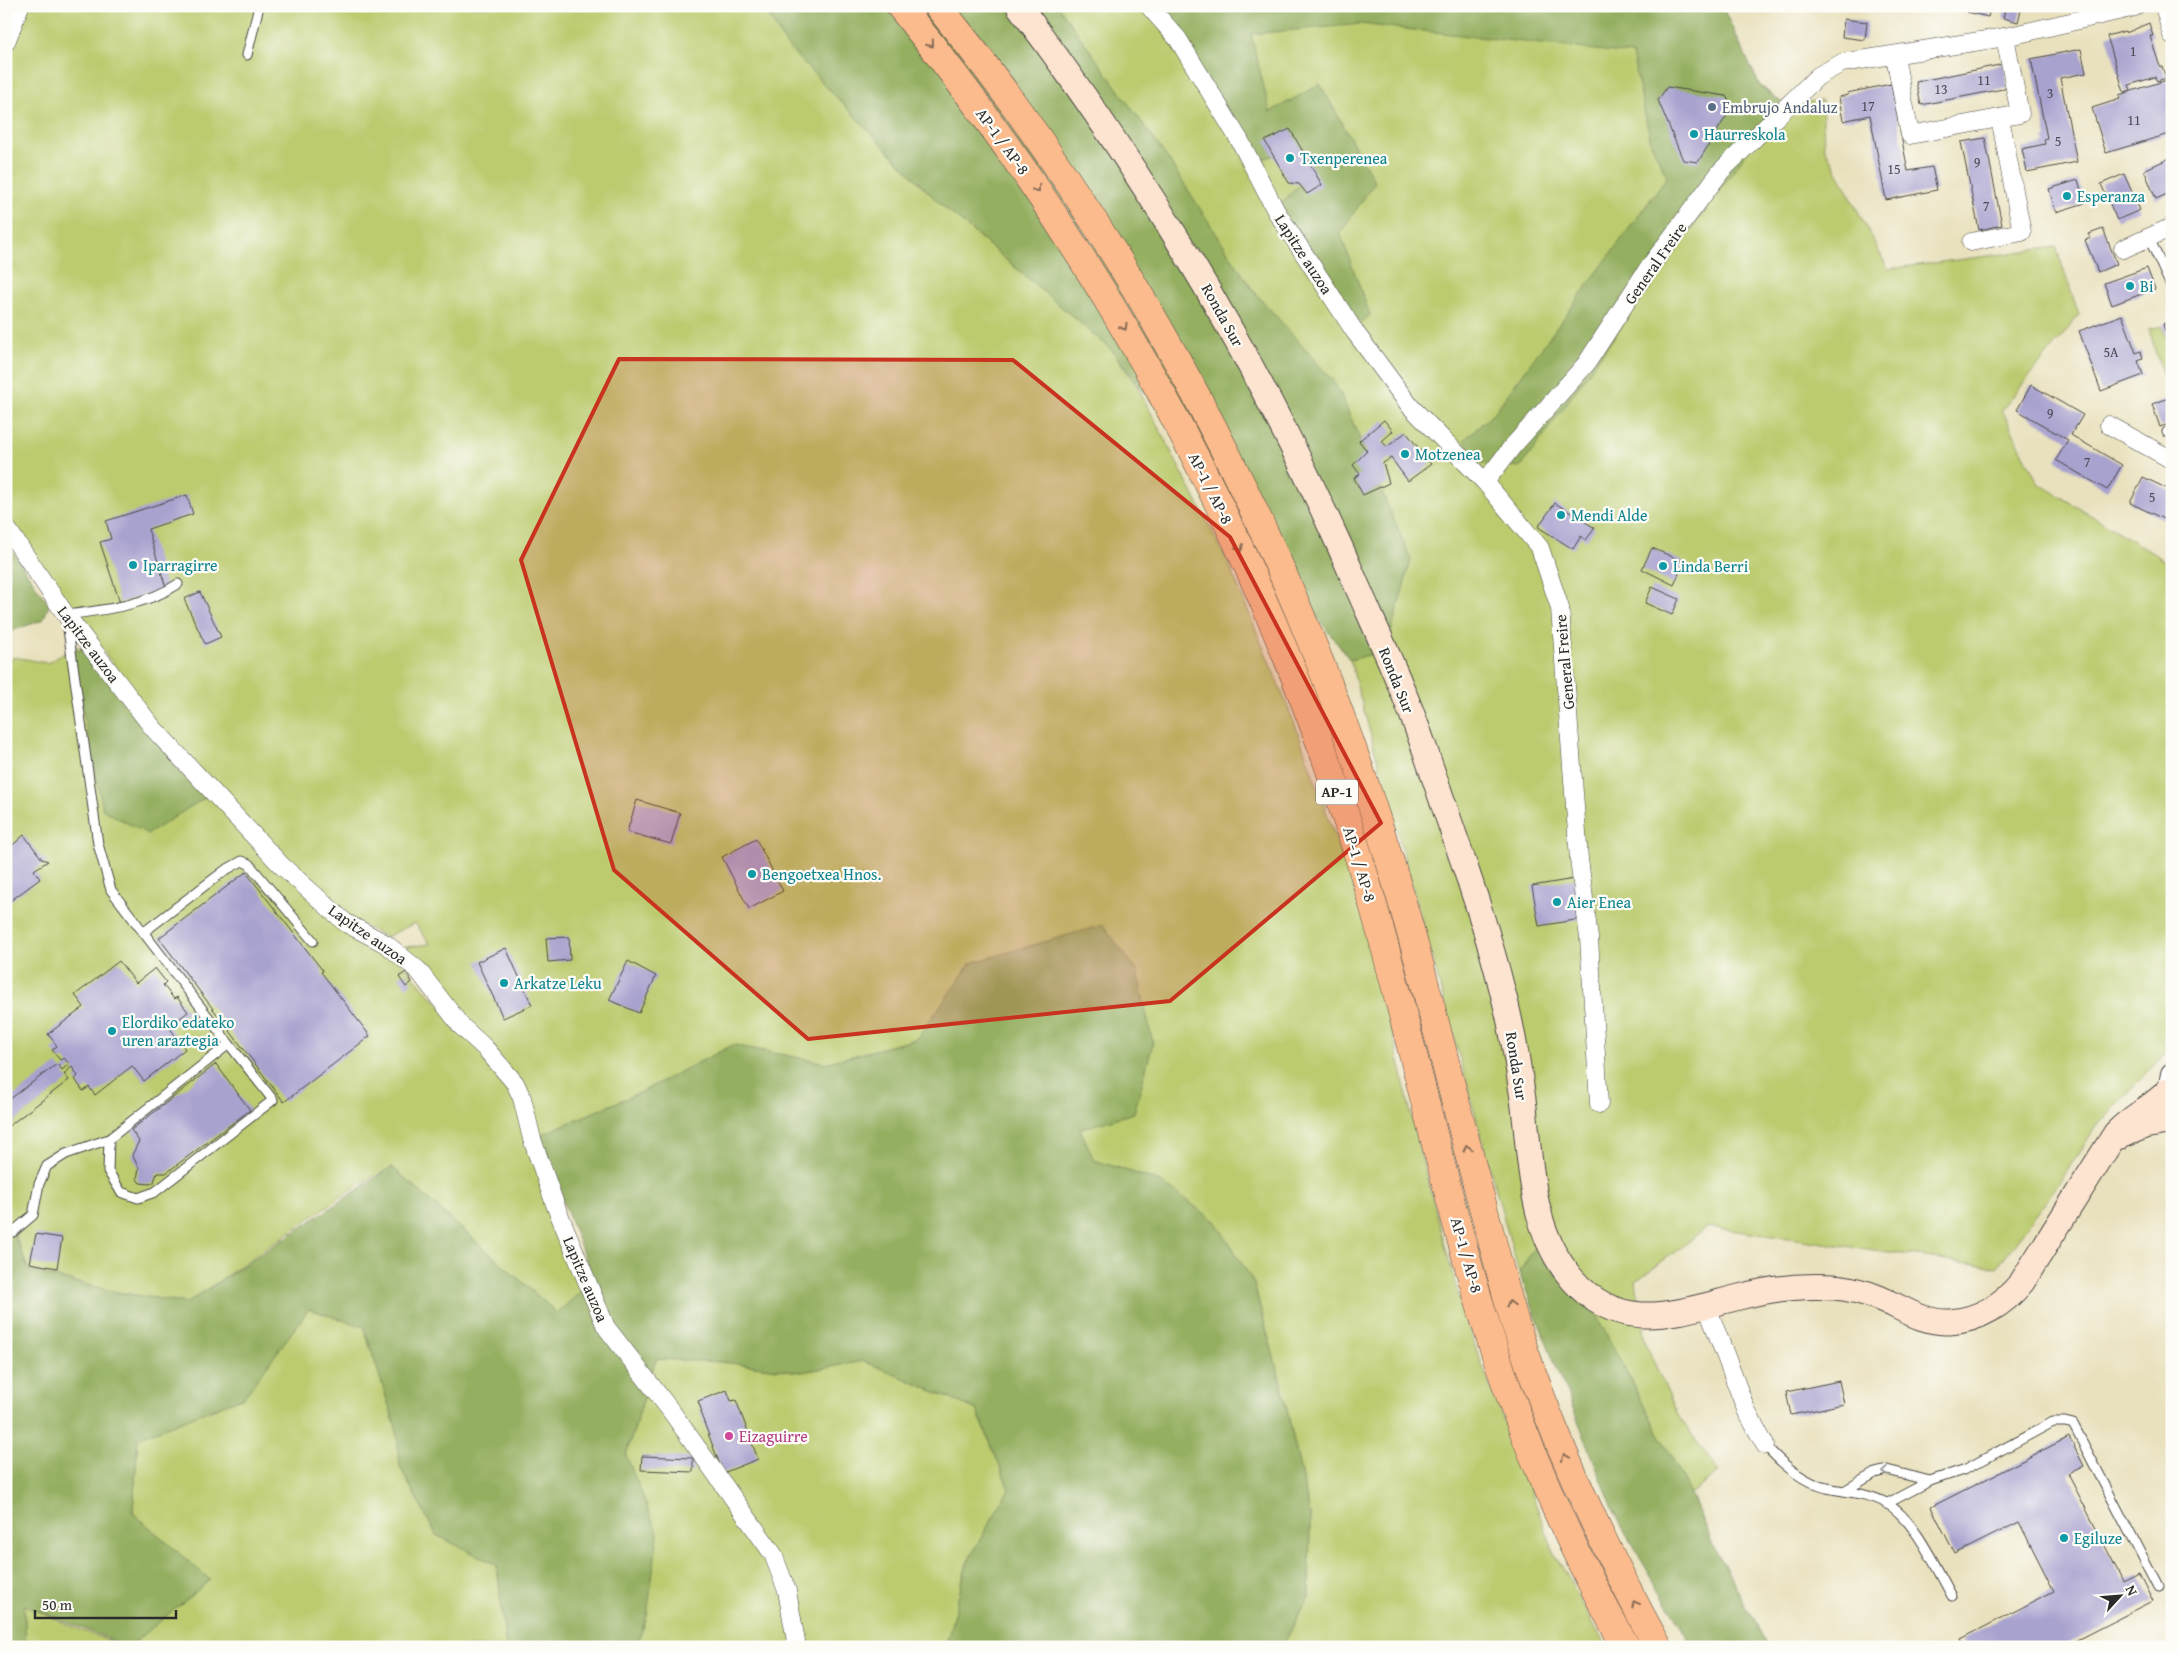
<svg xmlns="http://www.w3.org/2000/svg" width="2178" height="1653" font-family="'Gentium Book Plus',serif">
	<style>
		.green { fill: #bbcb6e; stroke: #737b4c }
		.forest { fill: #94af61; stroke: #606d46 }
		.building { fill: #a8a2cf }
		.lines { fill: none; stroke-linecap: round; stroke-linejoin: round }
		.service-casing { stroke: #484641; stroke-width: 11 }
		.minor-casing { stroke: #484641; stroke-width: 19 }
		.tertiary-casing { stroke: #484641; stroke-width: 24 }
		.secondary-casing { stroke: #484641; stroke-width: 27 }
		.motorway-casing { stroke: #484641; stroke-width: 29 }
		.service { stroke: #fff; stroke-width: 9 }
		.minor { stroke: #fff; stroke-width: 18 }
		.tertiary { stroke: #fff; stroke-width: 22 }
		.secondary { stroke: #fde4d1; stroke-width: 25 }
		.motorway { stroke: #fbbb8c; stroke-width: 28 }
		.oneway { stroke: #896c57 }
		.oneway2 { stroke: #a0a0a0 }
		.marked { fill: #c8321e; fill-opacity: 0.2; stroke: #c8321e; stroke-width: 4; stroke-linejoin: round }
		.service-dot { fill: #5c6f8a; stroke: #fdfcf7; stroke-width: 2 }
		.culture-dot { fill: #0f9aa8; stroke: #fdfcf7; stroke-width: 2 }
		.hotel-dot { fill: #d1479c; stroke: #fdfcf7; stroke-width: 2 }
		.labels { text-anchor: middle; stroke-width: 4.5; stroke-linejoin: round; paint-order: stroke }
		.number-label { font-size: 14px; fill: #4a4954 }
		.shield { fill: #fdfcf7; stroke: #6a6a68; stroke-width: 1 }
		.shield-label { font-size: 15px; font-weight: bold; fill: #2b2b2b }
		.service-label { font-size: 16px; fill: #4e5e75; stroke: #fdfcf7; text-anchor: start }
		.culture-label { font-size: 16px; fill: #0d838f; stroke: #fdfcf7; text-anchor: start }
		.street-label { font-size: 16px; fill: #2b2b2b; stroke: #fdfcf7 }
		.hotel-label { font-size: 16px; fill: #b23c85; stroke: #fdfcf7; text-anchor: start }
	</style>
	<rect width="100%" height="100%" fill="#fdfcf7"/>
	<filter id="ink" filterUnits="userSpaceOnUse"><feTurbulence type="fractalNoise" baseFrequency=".02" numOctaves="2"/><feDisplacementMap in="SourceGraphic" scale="10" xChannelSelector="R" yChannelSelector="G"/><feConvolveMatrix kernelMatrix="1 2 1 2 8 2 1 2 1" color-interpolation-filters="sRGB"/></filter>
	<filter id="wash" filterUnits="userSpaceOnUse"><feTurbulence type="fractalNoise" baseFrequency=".0096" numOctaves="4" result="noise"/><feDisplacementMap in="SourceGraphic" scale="20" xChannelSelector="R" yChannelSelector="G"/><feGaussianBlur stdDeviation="1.12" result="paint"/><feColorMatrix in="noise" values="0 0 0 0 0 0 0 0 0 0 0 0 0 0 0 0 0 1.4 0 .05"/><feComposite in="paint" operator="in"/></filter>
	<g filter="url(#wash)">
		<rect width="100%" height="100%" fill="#e9e1bd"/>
		<g class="green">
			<path d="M20,6H763L787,45L936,200L1111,349L1136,384L1227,560L1296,727L1370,935L1419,1149L1466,1323L1554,1552L1606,1647H1282L1309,1597L1310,1514L1282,1387L1253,1281L1161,1182L1094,1160L1080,1129L971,963L917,1039L825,1063L733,1045L641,1092L538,1136L531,1099L464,1023L405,947L430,944L415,923L386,937L350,919L284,863L158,726L6,517V42Z"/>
			<path d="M1058,6H1699L1711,46L1782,103L1822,101L1824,146L1888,269L2056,247L2079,315L2002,410L2038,483L2172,565V1046L2098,1125L2047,1200L1997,1267L1708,1227L1636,1281L1645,1343L1679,1417L1719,1472L1691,1494L1548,1225L1519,1273L1350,660L1386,650L1333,386L1252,289Z"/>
			<path d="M2162,326L2172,356V374L2163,377L2149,329Z"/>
			<path d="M77,646L153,728L209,795L401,962L493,1066L515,1096L584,1289L557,1313L392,1167L355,1187L187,1303L116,1292L29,1271L14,1232L6,1231V664L14,657L47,663Z"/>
			<path d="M309,1308L364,1327L397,1431L400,1467L436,1535L497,1565L506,1647H129L209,1580L133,1513L138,1437L244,1397Z"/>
			<path d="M656,1359L724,1362L801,1372L864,1361L977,1410L1009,1489L967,1563L948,1638L940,1647H636L647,1616L626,1455Z"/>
			<path d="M24,1605L78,1629L126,1647H26Z"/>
		</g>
		<g class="forest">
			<path d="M763,6H1058L1166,156L1252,289L1334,382L1342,397L1411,560L1386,650L1350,660L1111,349L936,200L786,45Z"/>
			<path d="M1164,6H1722L1760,86L1782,103L1521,467L1481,463L1464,440L1494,413L1667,177L1651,143L1632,54L1360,24L1251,34L1270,112L1320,84L1375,182L1340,233L1370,315L1357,326L1273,212L1313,170L1299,146L1250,164L1157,23Z"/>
			<path d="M6,542L49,605L43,620L14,630L6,639Z"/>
			<path d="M82,647L209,795L148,834L103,810L72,658Z"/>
			<path d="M1103,925L1137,971L1153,1043L1134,1113L1080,1129L1094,1160L1161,1182L1215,1221L1253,1281L1282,1387L1310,1514L1309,1597L1282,1647H940L948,1638L967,1563L1009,1489L977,1410L864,1361L801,1372L724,1362L656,1359L626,1455L658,1534L647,1616L636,1647H506L497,1565L436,1535L400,1467L397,1431L364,1327L309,1309L244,1397L138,1438L133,1513L210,1580L129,1647L24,1605L26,1647H6V1229L13,1232L29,1271L116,1292L187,1303L392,1167L557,1313L584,1289L595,1284L538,1136L641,1092L733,1045L825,1063L917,1039L971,963Z"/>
			<path d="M1548,1224L1691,1494L1712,1543L1769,1647H1693L1618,1521L1519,1273Z"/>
		</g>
		<g id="blocks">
			<g class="building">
				<path d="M1894,6H1914L1913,12Z"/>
				<path d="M1969,6H1991L1988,17L1967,12Z"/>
				<path d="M2006,6H2022L2018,22L2003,18Z"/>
				<path d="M1844,19L1867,22L1865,40L1842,37Z"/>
				<path d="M2149,23L2153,36H2150L2160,67L2162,66L2166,78L2157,81L2155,77L2129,85L2131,90L2124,92L2107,36L2125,31L2126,33Z"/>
				<path d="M2081,49L2086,73L2060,78L2077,162L2027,172L2022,149L2045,144L2044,139L2047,138L2031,59Z"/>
				<path d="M2004,64L2008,88L1921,105L1916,82Z"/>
				<path d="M2167,80L2172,93V133L2106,153L2092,108L2120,99L2119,95Z"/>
				<path d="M1891,84L1908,171L1932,167L1937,190L1886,200L1870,115L1843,121L1839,97L1848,95L1847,93Z"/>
				<path d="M1667,87L1726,96L1732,107L1698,162L1683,160L1658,100Z"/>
				<path d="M1290,129L1322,185L1307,194L1299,184L1289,183L1265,141Z"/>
				<path d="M1985,138L2002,225L1979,230L1961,142Z"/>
				<path d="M2172,157V192L2156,199L2144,170Z"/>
				<path d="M2124,174L2140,210L2117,220L2101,184Z"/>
				<path d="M2078,180L2085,203L2056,212L2049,189Z"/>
				<path d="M2103,229L2117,264L2098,272L2085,240L2091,238L2089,234Z"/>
				<path d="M2147,268L2155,289L2112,305L2104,283Z"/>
				<path d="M2122,315L2136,353L2141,351L2143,359L2138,361L2143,375L2101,391L2079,331Z"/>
				<path d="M2172,321V351H2171L2163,324Z"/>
				<path d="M2031,385L2083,415L2071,435L2122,465L2107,490L2056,460L2068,440L2017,410Z"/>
				<path d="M2172,397V423L2160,427L2152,404Z"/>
				<path d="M1384,420L1393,431L1382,441L1387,447L1406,432L1431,464L1408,481L1391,458L1383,463L1389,483L1363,495L1354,478L1360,474L1353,465L1367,451L1359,441Z"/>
				<path d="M2143,477L2172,491V523L2130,503Z"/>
				<path d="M187,495L193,514L148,529L166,588L120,603L100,542L111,539L106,521Z"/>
				<path d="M1555,503L1595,528L1586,540L1581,536L1573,549L1538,527Z"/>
				<path d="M1652,548L1684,562L1674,585L1642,569Z"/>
				<path d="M1652,587L1679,599L1672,615L1645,603Z"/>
				<path d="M200,592L221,637L205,644L184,599Z"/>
				<path d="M637,800L680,813L671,844L627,832Z"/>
				<path d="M24,835L42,859L48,861L34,870L40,879L6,904V851Z"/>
				<path d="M756,839L783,891L749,909L722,857Z"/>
				<path d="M246,872L323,971L321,972L370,1036L284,1102L159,938Z"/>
				<path d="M1574,879L1581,919L1539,926L1532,886Z"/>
				<path d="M569,937L570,960L548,962L546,938Z"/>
				<path d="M506,948L532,1005L503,1018L477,962Z"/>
				<path d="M119,961L136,983L155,968L166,982L163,985L174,999L177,997L188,1012L169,1027L185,1049L144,1081L132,1066L95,1095L89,1087L83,1091L75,1079L78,1076L72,1067L64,1074L69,1080L6,1128V1102L57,1064L62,1070L69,1064L64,1058L60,1060L52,1050L57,1046L48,1034L84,1007L75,995Z"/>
				<path d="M628,961L656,976L639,1013L609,1000Z"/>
				<path d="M406,972L412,982L406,987L399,977Z"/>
				<path d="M216,1064L250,1110L166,1173H157L154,1182L150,1184L140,1183L137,1179L139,1168L132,1155L139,1141L131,1130Z"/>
				<path d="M36,1234L62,1238L57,1268L30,1263Z"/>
				<path d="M1839,1381L1844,1404L1791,1415L1786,1392Z"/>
				<path d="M727,1390L731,1401L736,1400L758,1459L723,1473L700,1412H702L698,1401Z"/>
				<path d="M2069,1437L2084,1466L2068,1474L2123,1581L2139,1573L2153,1601L2063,1647H1965L1961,1639L2054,1591L2019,1522L1955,1554L1931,1507Z"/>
				<path d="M642,1456L693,1458V1472L641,1470Z"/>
			</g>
		</g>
	</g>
	<g filter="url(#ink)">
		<use href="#blocks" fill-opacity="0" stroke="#484641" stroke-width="1"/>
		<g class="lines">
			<g class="service-casing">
				<g id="service">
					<path d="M247,55L259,6"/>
					<path d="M2149,238L2172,288"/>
					<path d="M2167,432L2172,430"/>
					<path d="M178,584C147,605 104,610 66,615L98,844L111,890L229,1044"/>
					<path d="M144,932L224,871L242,861L249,864L313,941"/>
					<path d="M6,1231L13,1232L33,1215L39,1184L47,1166L66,1154L109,1139L229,1044L273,1100L155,1192L138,1198L121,1192L108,1171L109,1139"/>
					<path d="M1765,1445C1781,1463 1802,1482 1827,1488C1846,1492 1868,1493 1886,1503C1915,1519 1936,1568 1952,1596"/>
					<path d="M1844,1491L1875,1473L1887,1470L1930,1481"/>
					<path d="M1886,1504L1930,1481L1966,1469L2053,1422H2065L2073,1424L2158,1587"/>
				</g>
			</g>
			<g class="minor-casing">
				<g id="minor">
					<path d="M1149,6L1178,39L1240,141L1276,211L1355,332L1410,406L1485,482"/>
					<path d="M2164,6L2172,35"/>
					<path d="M6,42L20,6"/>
					<path d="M1895,56L1910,135L2020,114L2005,37"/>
					<path d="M1971,242L2022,232L2000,118"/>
					<path d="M2123,249L2172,227"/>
					<path d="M2109,425L2172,460"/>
					<path d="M6,527L66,615L153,728L281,865L346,923L386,944L418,970L461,1026L485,1048L515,1083L522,1098L532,1139L556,1207L606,1327L671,1411L773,1554L787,1591L797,1647"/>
					<path d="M1599,1104L1589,938L1579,859L1560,608L1540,548L1485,482L1512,447L1586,364L1647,270L1721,171L1818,76L1842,63L2005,37L2135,7"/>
					<path d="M1707,1307L1747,1412L1765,1445"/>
				</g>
			</g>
			<g class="tertiary-casing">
				<path id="tertiary" d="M2172,1074L2169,1090L2172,1105"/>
			</g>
			<g class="secondary-casing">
				<g id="secondary">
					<path d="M1019,6C1156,189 1272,385 1361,595C1384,647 1408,699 1426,753C1453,834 1484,914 1504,997C1513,1030 1518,1065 1523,1099C1531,1160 1529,1229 1572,1279C1621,1336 1678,1312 1739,1297C1769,1289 1802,1285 1833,1287C1849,1288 1864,1292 1879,1298C1903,1308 1922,1323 1950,1322C1979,1320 2004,1304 2022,1282L2116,1133C2132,1116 2153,1107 2169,1090"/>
					<path d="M2121,1136L2144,1126L2172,1121"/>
				</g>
			</g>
			<g class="motorway-casing">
				<g id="motorway">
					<path d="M900,6C1104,256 1259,541 1356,848C1406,1008 1438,1172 1488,1331C1523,1441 1569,1546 1626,1647"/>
					<path d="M938,6C1137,251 1285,534 1381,833C1419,951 1447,1073 1479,1192C1491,1236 1502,1280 1515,1323C1552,1436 1601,1543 1658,1647"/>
				</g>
			</g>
			<use href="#service" class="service"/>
			<use href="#minor" class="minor"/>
			<use href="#tertiary" class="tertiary"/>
			<use href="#secondary" class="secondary"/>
			<use href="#motorway" class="motorway"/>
		</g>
		<defs><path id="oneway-chevron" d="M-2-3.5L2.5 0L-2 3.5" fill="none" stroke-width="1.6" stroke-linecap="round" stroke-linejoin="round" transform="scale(1.25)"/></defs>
		<g class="oneway">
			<use href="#oneway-chevron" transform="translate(931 44) rotate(51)"/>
			<use href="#oneway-chevron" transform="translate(1037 189) rotate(56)"/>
			<use href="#oneway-chevron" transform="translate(1124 327) rotate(60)"/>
			<use href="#oneway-chevron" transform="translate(1240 548) rotate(66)"/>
			<use href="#oneway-chevron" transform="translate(1467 1148) rotate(-105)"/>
			<use href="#oneway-chevron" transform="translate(1510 1304) rotate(-106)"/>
			<use href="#oneway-chevron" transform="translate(1565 1457) rotate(-113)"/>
			<use href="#oneway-chevron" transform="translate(1635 1604) rotate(-118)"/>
		</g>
		<use class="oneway2" href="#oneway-chevron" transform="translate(1885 1472) rotate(176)"/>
	</g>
	<path class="marked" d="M619,359L1013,360L1230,537L1381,823L1170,1001L808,1039L614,870L521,560Z"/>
	<circle class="service-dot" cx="1712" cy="107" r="5"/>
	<g class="culture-dot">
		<circle cx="1694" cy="134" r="5"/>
		<circle cx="1290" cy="158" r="5"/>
		<circle cx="2067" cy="196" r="5"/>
		<circle cx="2130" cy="286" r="5"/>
		<circle cx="1405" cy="454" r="5"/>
		<circle cx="1561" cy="515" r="5"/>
		<circle cx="133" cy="565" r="5"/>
		<circle cx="1663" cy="566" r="5"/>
		<circle cx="752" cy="874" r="5"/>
		<circle cx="1557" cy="902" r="5"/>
		<circle cx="504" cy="983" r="5"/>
		<circle cx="112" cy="1031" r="5"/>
		<circle cx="2064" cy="1538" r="5"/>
	</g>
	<circle class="hotel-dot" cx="729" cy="1436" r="5"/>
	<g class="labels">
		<g class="number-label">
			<text x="2133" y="56">1</text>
			<text x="1984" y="85">11</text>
			<text x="1941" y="94">13</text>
			<text x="2050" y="98">3</text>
			<text x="1868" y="111">17</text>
			<text x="2134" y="125">11</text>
			<text x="2058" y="146">5</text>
			<text x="1977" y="167">9</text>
			<text x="1894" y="174">15</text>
			<text x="1986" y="211">7</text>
			<text x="2111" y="357">5A</text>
			<text x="2050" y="418">9</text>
			<text x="2087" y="467">7</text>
			<text x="2152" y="502">5</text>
		</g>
		<rect class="shield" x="1316" y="779.5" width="42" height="25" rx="4"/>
		<g class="shield-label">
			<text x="1337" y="797">AP-1</text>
		</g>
		<g class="service-label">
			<text x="1722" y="113">Embrujo Andaluz</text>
		</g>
		<g class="culture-label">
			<text x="1704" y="140">Haurreskola</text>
			<text x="1300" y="164">Txenperenea</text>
			<text x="2077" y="202">Esperanza</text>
			<text x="2140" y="292">Bi</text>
			<text x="1415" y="460">Motzenea</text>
			<text x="1571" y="521">Mendi Alde</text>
			<text x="143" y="571">Iparragirre</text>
			<text x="1673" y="572">Linda Berri</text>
			<text x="762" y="880">Bengoetxea Hnos.</text>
			<text x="1567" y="908">Aier Enea</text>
			<text x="514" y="989">Arkatze Leku</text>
			<text x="122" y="1028">Elordiko edateko<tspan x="122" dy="18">uren araztegia</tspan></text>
			<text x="2074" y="1544">Egiluze</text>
		</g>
		<g class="street-label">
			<text transform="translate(1003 141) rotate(54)" y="6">AP-1 / AP-8</text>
			<text transform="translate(1304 254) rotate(57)" y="6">Lapitze auzoa</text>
			<text transform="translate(1655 263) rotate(-55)" y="6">General Freire</text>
			<text transform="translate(1223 315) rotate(61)" y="6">Ronda Sur</text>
			<text transform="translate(1211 488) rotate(63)" y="6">AP-1 / AP-8</text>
			<text transform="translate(89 644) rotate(53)" y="6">Lapitze auzoa</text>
			<text transform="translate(1564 662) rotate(-95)" y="6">General Freire</text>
			<text transform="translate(1397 680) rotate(68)" y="6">Ronda Sur</text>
			<text transform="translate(1360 864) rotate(73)" y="6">AP-1 / AP-8</text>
			<text transform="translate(368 934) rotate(35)" y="6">Lapitze auzoa</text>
			<text transform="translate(1517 1066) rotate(81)" y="6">Ronda Sur</text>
			<text transform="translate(1467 1255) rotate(74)" y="6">AP-1 / AP-8</text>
			<text transform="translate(586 1279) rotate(67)" y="6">Lapitze auzoa</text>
		</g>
		<g class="hotel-label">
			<text x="739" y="1442">Eizaguirre</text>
		</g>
	</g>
	<rect width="2178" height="1653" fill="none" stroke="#fdfcf7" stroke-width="25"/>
	<g transform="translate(2120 1596) rotate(64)" stroke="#fdfcf7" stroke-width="4" paint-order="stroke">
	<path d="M0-4L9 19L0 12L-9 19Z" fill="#2b2b2b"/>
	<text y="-8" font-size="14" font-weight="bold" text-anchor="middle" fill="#2b2b2b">N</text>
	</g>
	<path d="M35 1610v8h141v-8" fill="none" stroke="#2b2b2b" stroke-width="2.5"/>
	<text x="42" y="1610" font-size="15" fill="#2b2b2b" stroke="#fdfcf7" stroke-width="4" paint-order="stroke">50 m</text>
</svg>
